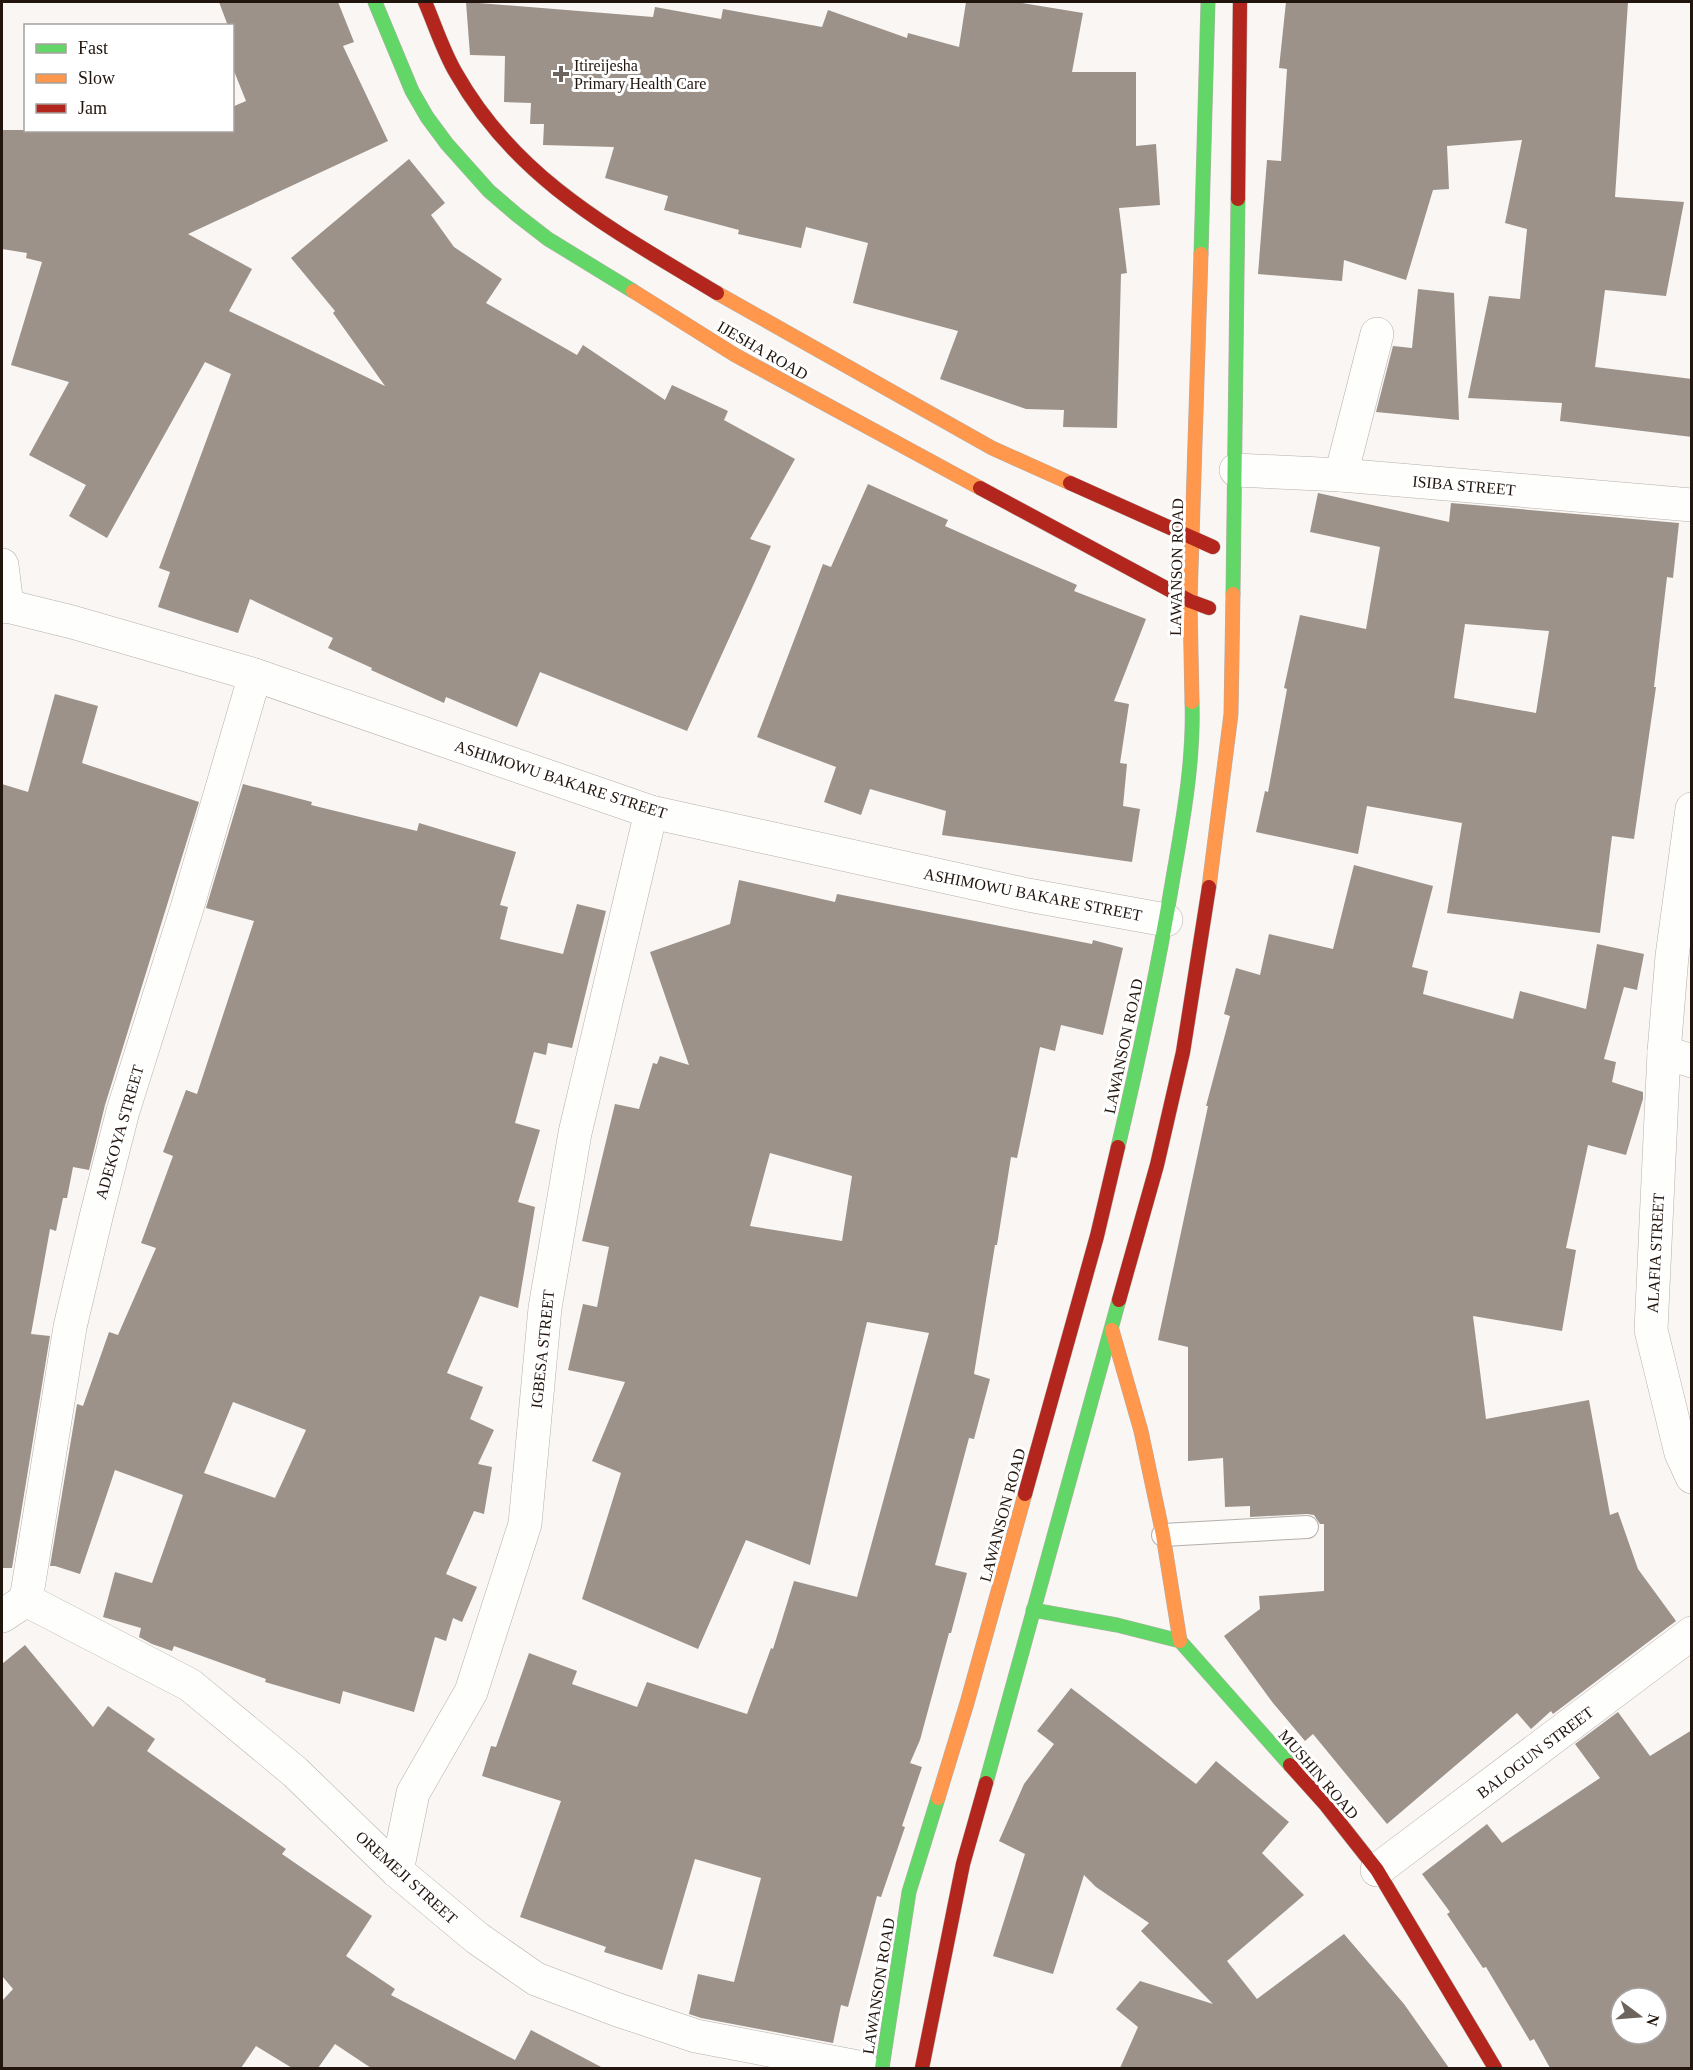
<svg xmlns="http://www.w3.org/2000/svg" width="1693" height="2070" font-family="'Times New Roman',serif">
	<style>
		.building { fill: #9c928a; fill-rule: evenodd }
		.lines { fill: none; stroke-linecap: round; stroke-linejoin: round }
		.lane-casing { stroke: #b6afaa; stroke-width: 24 }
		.street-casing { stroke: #b6afaa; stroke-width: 34 }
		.fast-casing { stroke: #b6afaa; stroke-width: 15 }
		.slow-casing { stroke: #b6afaa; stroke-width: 15 }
		.jam-casing { stroke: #b6afaa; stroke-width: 15 }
		.lane { stroke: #fefefd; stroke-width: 22 }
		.street { stroke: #fefefd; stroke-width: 33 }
		.fast { stroke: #63d668; stroke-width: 14 }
		.slow { stroke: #ff974d; stroke-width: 14 }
		.jam { stroke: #b3261e; stroke-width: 14 }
		.poi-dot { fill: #6d645e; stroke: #fff; stroke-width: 2 }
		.labels { text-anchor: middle; stroke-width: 6; stroke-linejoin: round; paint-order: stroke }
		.poi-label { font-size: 16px; fill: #21150d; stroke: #fff; text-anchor: start }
		.street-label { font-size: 16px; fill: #21150d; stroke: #fff }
	</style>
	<rect width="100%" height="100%" fill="#f9f6f3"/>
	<g class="building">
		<path d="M219,2H338L354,42L343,46L388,141L188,234L252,269L229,311L385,386L333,313L335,311L291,258L409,159L445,203L431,215L454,247L502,279L486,303L577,355L583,345L665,400L672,385L728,411L724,420L795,459L750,539L771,546L687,731L540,672L517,727L446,697L444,703L371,670L372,668L328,648L333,638L250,599L238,633L158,607L170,572L159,568L231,374L205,362L107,538L69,516L86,485L29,455L69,382L11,365L42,262L26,258L27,253L2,249V130H232V107L246,101L232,66V26H228Z"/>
		<path d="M466,2L653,17L655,7L721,19L723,9L822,27L828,10L907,38L908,33L959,47L966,2H1016L1083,13L1072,72H1136V146L1156,144L1160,205L1119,208L1127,273L1121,274L1117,428L1063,427L1064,410L1026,409L940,379L958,331L853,303L868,243L806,227L801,248L738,234L739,230L664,210L668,196L605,178L614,147L543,145L544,124H530L531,103L504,102L505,56L470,55Z"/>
		<path d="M1286,2H1628L1615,197L1684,202L1666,296L1605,290L1595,367L1692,379V437L1560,421L1562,403L1468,398L1489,296L1520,299L1527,229L1505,223L1522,140L1447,146L1449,189L1433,190L1406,280L1344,260L1342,281L1258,274L1267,160L1281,161L1287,69L1279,68Z"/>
		<path d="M1418,289L1454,293L1459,420L1376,412L1393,346L1412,348Z"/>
		<path d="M868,484L948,520L945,526L1077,585L1074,591L1146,619L1114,701L1129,704L1120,763L1127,764L1123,806L1140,809L1132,862L942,835L946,811L870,789L861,815L824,802L836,767L757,737L823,564L831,567Z"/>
		<path d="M1318,493L1449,522L1451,503L1679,523L1673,578L1667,577L1654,687H1656L1634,839L1612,836L1600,933L1447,913L1462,823L1367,806L1358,854L1256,832L1265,791L1268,792L1287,689L1284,688L1300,615L1366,629L1380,547L1310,532ZM1465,624L1549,631L1536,713L1454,698Z"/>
		<path d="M55,694L98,706L82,763L199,802L105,1105L89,1170L73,1167L67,1198H63L56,1231L50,1229L31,1334L50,1336L12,1568H2V784L28,792Z"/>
		<path d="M243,784L312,802L311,805L417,831L419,823L516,852L500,905L508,907L500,939L563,954L577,904L606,911L572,1048L548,1043L546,1055L534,1052L515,1123L540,1130L518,1202L535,1207L518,1308L480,1296L447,1373L483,1387L470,1419L494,1430L478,1464L492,1467L484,1514L474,1511L446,1574L477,1587L462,1622L453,1618L446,1641L435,1637L414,1712L343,1691L340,1704L265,1682L266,1679L174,1646L172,1651L152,1644L139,1637L141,1628L103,1617L115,1572L152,1583L183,1495L115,1470L80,1574L55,1566H50L77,1404L83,1406L109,1332L118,1335L156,1248L141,1243L173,1156L163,1152L186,1090L197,1094L254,921L206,908ZM233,1402L306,1430L275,1498L204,1473Z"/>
		<path d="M1354,865L1433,886L1412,967L1428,971L1423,994L1513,1019L1520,991L1586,1009L1597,944L1644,954L1637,990L1624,987L1604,1059L1616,1062L1612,1082L1643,1092V1099L1626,1155L1588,1145L1566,1248L1576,1250L1562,1331L1473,1316L1486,1419L1589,1400L1610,1515L1618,1512L1638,1569L1676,1621L1553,1714L1551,1711L1531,1729L1517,1713L1387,1824L1313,1734L1305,1741L1273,1703L1224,1636L1260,1609L1259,1596L1324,1591V1524H1320L1314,1515L1307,1514L1250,1517V1506L1225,1507L1223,1458L1188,1461V1347L1158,1340L1208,1106H1206L1230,1016L1224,1014L1236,968L1260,975L1269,934L1333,949Z"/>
		<path d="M739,880L835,902L837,894L1092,944L1093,940L1123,948L1103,1035L1061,1025L1055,1051L1040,1047L1017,1158L1011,1157L997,1245H995L974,1374L990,1379L974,1439L969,1438L935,1565L967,1573L951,1633H949L920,1740L910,1763L922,1767L902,1826L905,1827L881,1897L877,1896L848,2007L841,2005L833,2043L701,2018L689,2014L698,1974L734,1982L761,1878L695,1859L662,1970L604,1952L606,1947L520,1917L561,1801L482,1776L491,1746L496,1747L529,1653L577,1671L572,1684L637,1707L647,1682L747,1714L771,1648L773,1649L794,1581L857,1597L929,1333L867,1322L810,1565L746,1540L698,1649L582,1599L621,1473L592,1461L625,1382L568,1370L583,1304L597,1307L609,1247L582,1241L615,1104L639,1109L653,1063L657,1064L660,1056L689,1065L650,952L730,924ZM770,1153L852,1176L842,1241L750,1226Z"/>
		<path d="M25,1645L93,1727L108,1706L155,1739L147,1751L286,1849L282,1854L372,1916L346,1956L395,1989L391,1995L515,2060L531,2030L603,2068H371L335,2044L318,2068H292L256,2046L241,2068H2V2001L13,1989L2,1976V1664Z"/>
		<path d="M1071,1688L1196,1784L1216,1761L1289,1822L1262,1853L1304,1895L1227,1961L1257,1999L1344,1934L1404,2004L1449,2068H1120L1138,2027L1116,2009L1140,1981L1213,2004L1141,1931L1149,1923L1096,1887L1084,1875L1053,1974L993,1956L1025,1854L999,1841L1024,1784L1054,1744L1037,1731Z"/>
		<path d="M1618,1712L1650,1756L1692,1730V2068H1550L1534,2039L1530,2041L1486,1967L1483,1968L1447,1914L1450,1912L1422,1874L1487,1824L1502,1843L1600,1778L1575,1744ZM1621,1998H1657V2034H1621Z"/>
	</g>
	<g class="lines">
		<g class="lane-casing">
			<path id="lane" d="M1163,1535L1307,1527"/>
		</g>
		<g class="street-casing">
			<g id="street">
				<path d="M1236,470L1341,475L1692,505"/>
				<path d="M1341,475L1377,334"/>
				<path d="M2,565L7,606"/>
				<path d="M2,607L7,606L72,622L255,675L651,812L1028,895L1166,920"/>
				<path d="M1664,1052L1672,956L1692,809"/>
				<path d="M1692,1061L1664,1052L1651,1330L1681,1453L1692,1477"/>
				<path d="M26,1600L70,1327L97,1213L123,1111L187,908L255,675"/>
				<path d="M2,1616L26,1600L190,1685L295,1772L397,1871L477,1938L536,1979L618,2010L696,2036L863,2068"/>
				<path d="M1377,1870L1692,1633"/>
				<path d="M397,1871L413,1793L471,1692L525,1524L545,1308L575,1133L651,812"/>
			</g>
		</g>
		<g class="fast-casing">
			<g id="fast">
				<path d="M375,2L412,91L427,117L447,144L489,191L517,215L548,239L633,291"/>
				<path d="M1201,254L1208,2"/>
				<path d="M1233,594L1238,199"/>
				<path d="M1118,1147C1139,1058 1158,968 1173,878C1183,820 1194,761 1192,702"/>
				<path d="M1033,1610L1117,1625L1180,1641L1290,1765"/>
				<path d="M986,1783L1119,1300"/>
				<path d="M882,2068L909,1892L938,1798"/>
			</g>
		</g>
		<g class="slow-casing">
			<g id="slow">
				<path d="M633,291L735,355L980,488"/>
				<path d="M717,293L992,448L1070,483"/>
				<path d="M1192,702L1190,601L1201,254"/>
				<path d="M1209,887L1231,714L1233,594"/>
				<path d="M1112,1330L1141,1431L1163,1535L1180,1641"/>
				<path d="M938,1798L967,1703L1025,1494"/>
			</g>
		</g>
		<g class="jam-casing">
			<g id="jam">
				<path d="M425,2C435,25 443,51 456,73C517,181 615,231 717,293"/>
				<path d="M1238,199L1240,2"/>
				<path d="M1070,483L1213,547"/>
				<path d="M980,488L1190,601L1209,608"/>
				<path d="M1119,1300L1157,1165L1183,1052L1209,887"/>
				<path d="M1025,1494L1097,1236L1118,1147"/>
				<path d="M1290,1765L1325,1804L1377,1870L1495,2068"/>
				<path d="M922,2068L963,1864L986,1783"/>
			</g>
		</g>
		<use href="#lane" class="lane"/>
		<use href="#street" class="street"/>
		<use href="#fast" class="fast"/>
		<use href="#slow" class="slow"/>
		<use href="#jam" class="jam"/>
	</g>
	<path class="poi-dot" d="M558 65h6v6h6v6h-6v6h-6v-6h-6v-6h6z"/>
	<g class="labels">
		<g class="poi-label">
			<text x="574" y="71">Itireijesha<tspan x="574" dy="18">Primary Health Care</tspan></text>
		</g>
		<g class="street-label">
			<text transform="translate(763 350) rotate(30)" y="6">IJESHA ROAD</text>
			<text transform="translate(1464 485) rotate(5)" y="6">ISIBA STREET</text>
			<text transform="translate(1176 567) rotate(-89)" y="6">LAWANSON ROAD</text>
			<text transform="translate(561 779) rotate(18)" y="6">ASHIMOWU BAKARE STREET</text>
			<text transform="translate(1033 894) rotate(11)" y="6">ASHIMOWU BAKARE STREET</text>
			<text transform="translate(1123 1046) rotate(-78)" y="6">LAWANSON ROAD</text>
			<text transform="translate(119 1132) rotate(-74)" y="6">ADEKOYA STREET</text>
			<text transform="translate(1655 1253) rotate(-87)" y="6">ALAFIA STREET</text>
			<text transform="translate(542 1349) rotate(-84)" y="6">IGBESA STREET</text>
			<text transform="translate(1002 1515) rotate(-75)" y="6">LAWANSON ROAD</text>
			<text transform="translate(1535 1752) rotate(-37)" y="6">BALOGUN STREET</text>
			<text transform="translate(1319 1774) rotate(49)" y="6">MUSHIN ROAD</text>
			<text transform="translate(407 1877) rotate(42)" y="6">OREMEJI STREET</text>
			<text transform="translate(878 1986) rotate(-81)" y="6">LAWANSON ROAD</text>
		</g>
	</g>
	<rect width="1693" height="2070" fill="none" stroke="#21150d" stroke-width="6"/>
	<rect x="24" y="24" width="210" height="108" fill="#ffffff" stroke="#a6a19e" stroke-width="1.5"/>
	<rect x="36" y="44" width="30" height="9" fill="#63d668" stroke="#a6a19e" stroke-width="1.5"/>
	<text x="78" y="54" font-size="18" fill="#21150d">Fast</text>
	<rect x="36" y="74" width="30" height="9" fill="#ff974d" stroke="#a6a19e" stroke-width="1.5"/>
	<text x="78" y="84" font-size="18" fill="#21150d">Slow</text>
	<rect x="36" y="104" width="30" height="9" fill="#b3261e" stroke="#a6a19e" stroke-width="1.5"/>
	<text x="78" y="114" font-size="18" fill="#21150d">Jam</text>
	<g transform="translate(1639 2016) rotate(106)"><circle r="28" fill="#ffffff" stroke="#a6a19e" stroke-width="1.5"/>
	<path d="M0-4.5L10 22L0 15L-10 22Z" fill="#6d645e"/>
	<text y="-9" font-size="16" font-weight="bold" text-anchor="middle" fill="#21150d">N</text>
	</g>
</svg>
